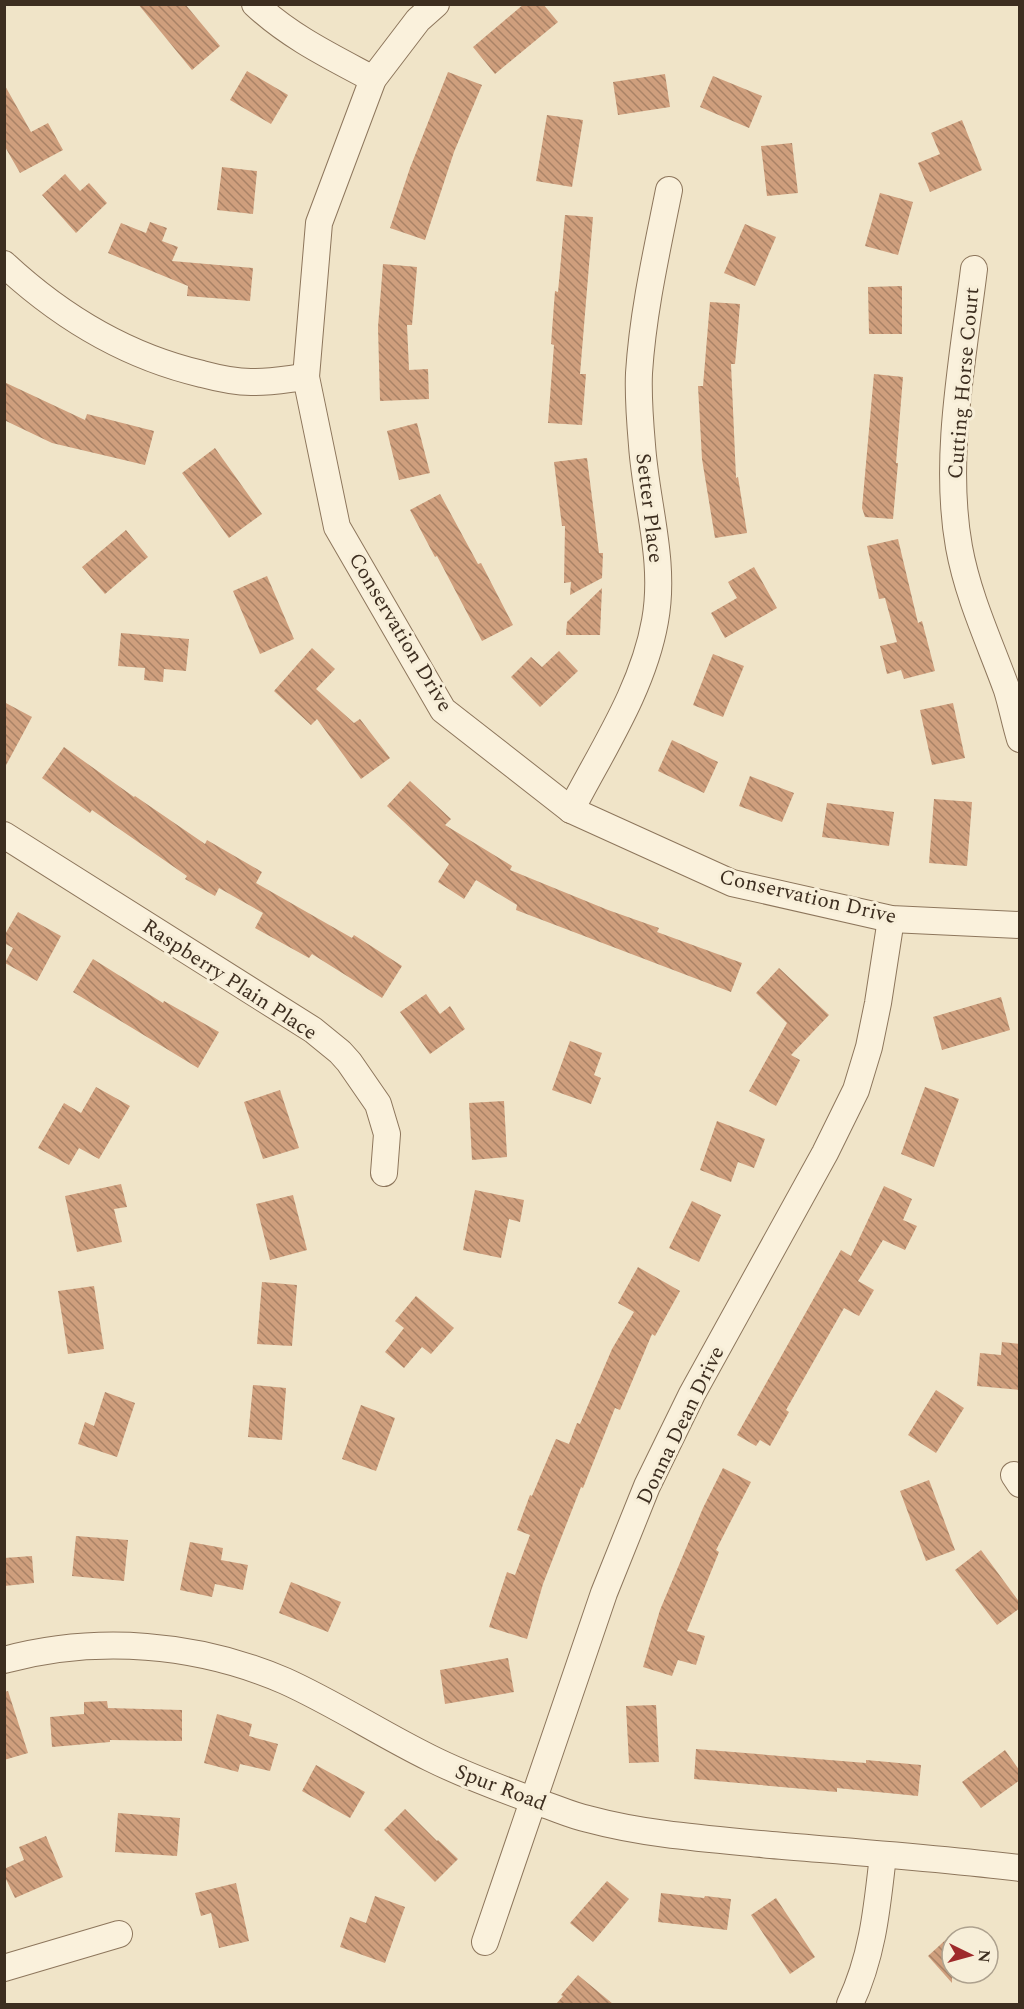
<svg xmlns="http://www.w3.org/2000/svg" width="1024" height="2009" font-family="Spectral,serif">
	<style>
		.building { fill: url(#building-back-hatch) }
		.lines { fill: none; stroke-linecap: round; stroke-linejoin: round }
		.minor-casing { stroke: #8d765c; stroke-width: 28 }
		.minor { stroke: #faf1dc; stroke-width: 26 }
		.labels { text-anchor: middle; stroke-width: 6; stroke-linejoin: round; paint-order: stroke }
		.street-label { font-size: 21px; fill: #3d2e20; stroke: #f7eed8 }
	</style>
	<defs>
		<pattern id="building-back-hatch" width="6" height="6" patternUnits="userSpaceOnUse" patternTransform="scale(1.5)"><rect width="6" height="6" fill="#cf9f7d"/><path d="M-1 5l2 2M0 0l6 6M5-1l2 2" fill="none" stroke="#a98266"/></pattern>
	</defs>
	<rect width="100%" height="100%" fill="#f0e4c8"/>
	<g class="building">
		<path d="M138,4H185L220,46L192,70Z"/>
		<path d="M524,4H543L558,22L495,74L473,47Z"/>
		<path d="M247,71L288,95L271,124L230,100Z"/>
		<path d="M448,72L482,85L454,152L425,240L390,228L410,168Z"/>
		<path d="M665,74L670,107L618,115L613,82Z"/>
		<path d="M713,76L762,96L749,128L700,107Z"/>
		<path d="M4,84L31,132L48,123L63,150L20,173L4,145Z"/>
		<path d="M547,115L583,120L572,187L536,181Z"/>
		<path d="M962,120L982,170L930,192L918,163L940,154L931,133Z"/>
		<path d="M792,143L798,193L767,196L761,146Z"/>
		<path d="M222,167L257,171L253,214L217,210Z"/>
		<path d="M65,174L80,191L89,183L107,203L76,233L42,195Z"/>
		<path d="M880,193L913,202L898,255L865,246Z"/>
		<path d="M565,215L593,217L580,374H586L582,425L548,423L554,345L551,344L555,291L558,292Z"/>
		<path d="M150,222L167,228L162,241L178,247L172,261L253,268L250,301L187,296L188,286L108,253L121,223L146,233Z"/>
		<path d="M745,224L776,237L755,286L724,273Z"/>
		<path d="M383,264L417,267L412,325H407L409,370L428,369L429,399L380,401L378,327Z"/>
		<path d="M902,286V334H869L868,287Z"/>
		<path d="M710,302L740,304L735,364H731L736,478L738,477L747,533L715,538L702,459L698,386H703Z"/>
		<path d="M874,374L903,377L896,463H898L893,519L865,517L862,508Z"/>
		<path d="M4,382L85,420L87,414L154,431L145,465L52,443L4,420Z"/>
		<path d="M417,423L430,473L399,480L387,431Z"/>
		<path d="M215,448L262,514L229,538L182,473Z"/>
		<path d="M587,458L599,553H603L602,578L570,595L571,582L564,583L565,526H562L554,462Z"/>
		<path d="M440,494L478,564L481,563L513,625L482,641L437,556L435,557L410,510Z"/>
		<path d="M126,530L148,557L105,594L82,567Z"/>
		<path d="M898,539L918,623L922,621L935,671L904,679L901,670L887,674L880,646L897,642L885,598L879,599L867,546Z"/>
		<path d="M754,567L777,608L725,638L711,613L737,598L728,582Z"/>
		<path d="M267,576L294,639L260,654L233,591Z"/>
		<path d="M602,588L600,635H566L567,622Z"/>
		<path d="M121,633L189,639L186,671L164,669L163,682L144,680L145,668L118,666Z"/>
		<path d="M312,648L335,669L316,689L354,723L360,719L390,758L361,779L317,719L311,725L274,691Z"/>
		<path d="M559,651L578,671L540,707L511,677L531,657L542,667Z"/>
		<path d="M713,654L744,666L723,717L693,705Z"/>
		<path d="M4,702L32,717L4,769Z"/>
		<path d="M953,703L965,758L932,765L920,710Z"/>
		<path d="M672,740L718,762L704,793L658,771Z"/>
		<path d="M64,747L134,797L135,796L205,844L207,840L262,872L256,883L352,938L354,935L402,966L382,998L312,954L309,958L255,928L263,913L219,888L215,896L185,879L187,876L92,810L90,813L42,778Z"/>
		<path d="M750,776L794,793L782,822L739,806Z"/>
		<path d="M410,781L451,819L445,825L512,866L510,870L608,910L659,928L657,932L742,963L731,992L516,910L517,905L476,880L464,899L438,882L449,864L387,806Z"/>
		<path d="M934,799L972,802L967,866L929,863Z"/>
		<path d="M827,803L894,812L889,846L822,837Z"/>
		<path d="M18,912L61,936L37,981L5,963L13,948L4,943V936Z"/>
		<path d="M93,959L163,1003L164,1001L219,1032L198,1068L73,992Z"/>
		<path d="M779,968L829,1015L791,1055L800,1060L776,1106L749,1091L787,1023L756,993Z"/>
		<path d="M426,994L440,1014L450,1006L465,1029L430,1054L400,1012Z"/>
		<path d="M1001,997L1010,1030L942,1050L933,1017Z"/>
		<path d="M570,1041L602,1053L594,1075L601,1078L591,1104L552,1090Z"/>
		<path d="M96,1087L130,1106L99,1159L79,1148L69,1165L38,1148L64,1103L81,1113Z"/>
		<path d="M925,1087L959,1099L934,1167L901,1154Z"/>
		<path d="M280,1090L299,1148L263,1159L244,1102Z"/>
		<path d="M504,1101L507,1157L472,1160L469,1103Z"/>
		<path d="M717,1121L765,1139L754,1168L738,1162L731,1182L700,1170Z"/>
		<path d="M121,1184L127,1207L114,1209L122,1242L77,1252L65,1196Z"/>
		<path d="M884,1186L912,1199L903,1220L917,1226L905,1250L883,1240L858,1281L874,1290L859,1316L844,1308L786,1410L789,1412L770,1446L760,1440L756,1446L737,1435L841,1250L851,1256Z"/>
		<path d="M475,1190L524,1200L520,1222L509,1219L501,1258L463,1250Z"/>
		<path d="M293,1195L307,1250L270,1260L256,1204Z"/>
		<path d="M692,1201L721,1215L699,1262L669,1248Z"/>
		<path d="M638,1267L680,1291L655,1336L652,1334L620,1410L615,1408L583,1488L581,1487L543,1584L527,1639L489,1627L507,1572L515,1575L530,1535L517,1530L530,1495L532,1496L556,1439L569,1444L577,1423L580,1424L612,1349L634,1312L618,1303Z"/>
		<path d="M262,1282L297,1285L292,1346L257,1344Z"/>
		<path d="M94,1286L104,1349L68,1354L58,1291Z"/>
		<path d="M416,1296L454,1328L431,1354L422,1347L404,1368L385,1352L404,1328L395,1321Z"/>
		<path d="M1002,1342L1020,1344V1390L977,1386L980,1353L1001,1355Z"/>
		<path d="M253,1385L286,1388L282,1440L248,1437Z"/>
		<path d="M936,1390L964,1408L936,1453L908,1435Z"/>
		<path d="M105,1392L135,1403L117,1457L78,1444L85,1422L94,1426Z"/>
		<path d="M361,1405L395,1418L376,1471L342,1459Z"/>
		<path d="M723,1468L751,1482L716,1550L719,1552L687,1631L705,1636L696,1665L678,1660L672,1676L643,1667L660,1610L703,1508Z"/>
		<path d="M929,1480L955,1550L926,1561L900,1491Z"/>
		<path d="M76,1536L128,1540L124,1581L72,1576Z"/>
		<path d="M190,1542L223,1548L221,1560L248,1565L243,1590L215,1584L212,1597L180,1590Z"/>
		<path d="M981,1550L1020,1603V1608L997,1625L955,1570Z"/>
		<path d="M32,1556L34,1583L4,1586V1558Z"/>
		<path d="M291,1582L341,1602L328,1632L279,1613Z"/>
		<path d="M508,1658L514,1692L445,1704L440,1670Z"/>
		<path d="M8,1691L28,1753L4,1760V1692Z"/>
		<path d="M107,1701L108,1708L182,1710V1741L110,1740V1742L52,1747L50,1717L84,1714V1702Z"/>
		<path d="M656,1705L659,1762L629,1763L626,1706Z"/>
		<path d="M217,1714L252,1724L249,1736L278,1744L270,1771L240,1764L238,1772L204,1763Z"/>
		<path d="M696,1749L866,1763V1760L921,1765L918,1796L837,1788V1792L694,1779Z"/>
		<path d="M1005,1750L1020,1771V1780L981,1808L962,1782Z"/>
		<path d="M316,1765L365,1792L350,1818L302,1791Z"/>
		<path d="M405,1809L437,1841L438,1840L458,1859L435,1882L384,1830Z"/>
		<path d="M118,1813L180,1818L177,1856L115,1852Z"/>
		<path d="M46,1836L63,1877L15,1898L4,1875V1869L24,1860L19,1847Z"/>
		<path d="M607,1881L629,1899L593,1942L570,1923Z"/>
		<path d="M236,1883L249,1941L219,1948L211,1913L201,1916L195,1893Z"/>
		<path d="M661,1893L704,1898L705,1896L731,1899L727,1930L658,1922Z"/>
		<path d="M375,1896L405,1907L385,1963L340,1947L350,1917L366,1923Z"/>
		<path d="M776,1898L815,1957L790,1974L751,1915Z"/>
		<path d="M952,1934V1983L928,1956Z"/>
		<path d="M578,1975L613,2004H556L563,1996L561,1995Z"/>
	</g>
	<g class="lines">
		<g class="minor-casing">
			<g id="minor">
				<path d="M255,4C290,37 332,57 373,79"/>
				<path d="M436,4L418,20L373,79L319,223L306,377L337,527L443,710L571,810L732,883L891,919L1020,925"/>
				<path d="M4,264C61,317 125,356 202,374C217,378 235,382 251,382C269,383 288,379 306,377"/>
				<path d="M974,269C963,359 943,458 959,547C968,597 990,643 1007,690C1012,706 1015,723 1020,739"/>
				<path d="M571,810C602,750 643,689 655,621C666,561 646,504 642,445C640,422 638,396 639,373C643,311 657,250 669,190"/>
				<path d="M4,835L313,1030L340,1052L349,1062L378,1104L387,1134L384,1173"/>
				<path d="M1014,1475L1020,1484"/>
				<path d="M4,1660C97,1635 197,1643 285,1681C334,1703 381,1734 430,1758C466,1776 504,1790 543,1804C558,1809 573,1816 588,1819C647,1835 710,1839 771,1845C854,1852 937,1858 1020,1868"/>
				<path d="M485,1942L604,1593L647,1486L692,1394L825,1153L856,1090L869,1047L878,1003L891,919"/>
				<path d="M4,1968L119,1934"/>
				<path d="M850,2004C873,1955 877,1908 883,1855"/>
			</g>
		</g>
		<use href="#minor" class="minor"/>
	</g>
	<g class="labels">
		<g class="street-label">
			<text transform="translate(963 383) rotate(-85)" y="7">Cutting Horse Court</text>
			<text transform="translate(650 508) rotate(83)" y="7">Setter Place</text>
			<text transform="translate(401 632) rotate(59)" y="7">Conservation Drive</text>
			<text transform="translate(808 896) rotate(13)" y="7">Conservation Drive</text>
			<text transform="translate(230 979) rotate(33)" y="7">Raspberry Plain Place</text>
			<text transform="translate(680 1425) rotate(-64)" y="7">Donna Dean Drive</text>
			<text transform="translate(501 1787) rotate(21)" y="7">Spur Road</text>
		</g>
	</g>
	<rect width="1024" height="2009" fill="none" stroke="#3d2e20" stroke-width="12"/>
	<g transform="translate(970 1955) rotate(95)"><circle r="28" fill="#f7eed8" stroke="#ada18e" stroke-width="1.5"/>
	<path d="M0-4.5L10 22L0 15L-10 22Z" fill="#9e2a2b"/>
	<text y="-9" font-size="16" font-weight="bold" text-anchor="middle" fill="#3d2e20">N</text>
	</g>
</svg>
